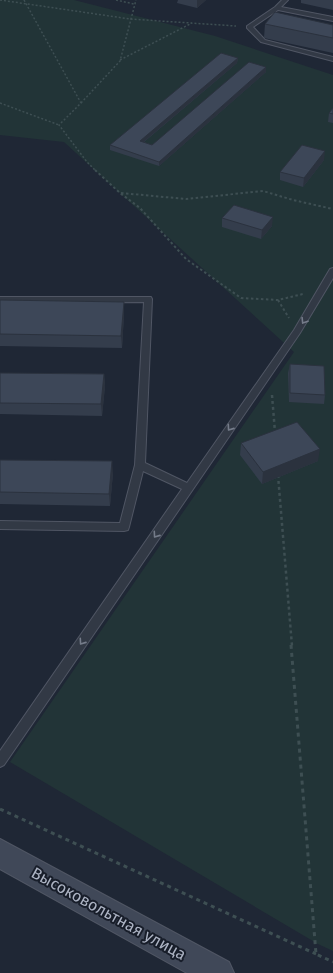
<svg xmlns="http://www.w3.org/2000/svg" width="333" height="973" font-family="'Fira Sans',sans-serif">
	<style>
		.green { fill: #223437 }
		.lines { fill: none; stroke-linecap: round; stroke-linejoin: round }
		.lane-casing { stroke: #505664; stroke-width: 2 }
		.secondary-casing { stroke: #505664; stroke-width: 2 }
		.path-far3 { stroke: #3e4f53; stroke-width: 1.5; stroke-dasharray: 2 2; stroke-linecap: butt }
		.path-far2 { stroke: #3e4f53; stroke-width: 2; stroke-dasharray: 2.5 2.5; stroke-linecap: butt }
		.path-far1 { stroke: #3e4f53; stroke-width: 2.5; stroke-dasharray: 3 3; stroke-linecap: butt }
		.path { stroke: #3e4f53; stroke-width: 3; stroke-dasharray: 4 4; stroke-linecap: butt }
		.lane { fill: #323945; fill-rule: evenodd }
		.secondary { fill: #404858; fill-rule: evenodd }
		.wall { fill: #343d4c }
		.shaded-wall { fill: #2b323e }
		.building { fill: #3d4758; stroke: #2b323e }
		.oneway { stroke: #757c8a }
		.labels { text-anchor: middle; stroke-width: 4; stroke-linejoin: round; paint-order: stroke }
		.near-street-label { font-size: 16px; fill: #acb3c3; stroke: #181e2a }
	</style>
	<rect width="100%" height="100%" fill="#1f2735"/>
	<path class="green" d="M0,0H74L215,36L333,75V951L318,944L10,762L294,352L64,142L0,135Z"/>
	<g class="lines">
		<g class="lane-casing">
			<g id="lane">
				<path d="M282,0H288L281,7L333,17V21L278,10L253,27L265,40L333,57V61L261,42L247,28V26L275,7Z"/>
				<path d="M333,268V278L300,333L4,765L0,767V751L182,489L143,471L129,527L128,530L124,531L0,529V521L120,523L135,465L144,302L0,303V297H151L152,299L145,463L187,483L294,330L330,269Z"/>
			</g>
		</g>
		<g class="secondary-casing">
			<path id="secondary" d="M0,839L229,962L234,973H187L0,869Z"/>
		</g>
		<g class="path-far3">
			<path d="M0,0L130,19L236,26"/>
			<path d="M24,0L81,103L59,125L87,162L96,171"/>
			<path d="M116,0L134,4"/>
			<path d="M120,60L192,23"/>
			<path d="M0,103L59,125"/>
			<path d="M81,103L120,61L136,0"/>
		</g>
		<g class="path-far2">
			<path d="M95,170L120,193L140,208L186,259L241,298L278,300L303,294"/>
			<path d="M121,193L186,199L263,191L293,200L333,209"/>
			<path d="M278,300L289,318"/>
		</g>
		<g class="path-far1">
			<path d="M272,395L275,432"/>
			<path d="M278,475L292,646"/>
		</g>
		<g class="path">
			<path d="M291,645L316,954L333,962"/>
			<path d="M0,809L316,954"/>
		</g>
		<use href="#lane" class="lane"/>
		<use href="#secondary" class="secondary"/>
	</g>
	<g class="wall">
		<path d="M178,0H206L197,8L177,3Z"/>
		<path d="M301,0H333V10L301,3Z"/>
		<path d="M265,24L333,25V53L264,38Z"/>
		<path d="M238,58L237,63L144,142L152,145L266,67V72L159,166L110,150V145Z"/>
		<path d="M333,108V123L328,122L329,113Z"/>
		<path d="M324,160L303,187L280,180V172Z"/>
		<path d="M222,218L272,226L261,239L222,227Z"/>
		<path d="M0,300L124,314L122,348L0,346Z"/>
		<path d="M290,364L325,395L324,404L289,402L288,373Z"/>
		<path d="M0,373L104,374L105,386L102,416L0,414Z"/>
		<path d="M241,443L318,461L262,484L240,455Z"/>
		<path d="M0,460L113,473L110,506L0,504Z"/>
	</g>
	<g class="shaded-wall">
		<path d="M197,0H206L197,8Z"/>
		<path d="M238,58L237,63L140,145V141Z"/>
		<path d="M266,67V72L159,166V162Z"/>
		<path d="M325,151L324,160L303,187L304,178Z"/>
		<path d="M273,217L272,226L261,239L262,230Z"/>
		<path d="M124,302V314L122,348L121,336Z"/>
		<path d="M104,374L105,386L102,416L101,404Z"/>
		<path d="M320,449L318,461L262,484L263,472Z"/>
		<path d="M112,461L113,473L110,506L109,494Z"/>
	</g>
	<g class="building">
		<path d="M275,12L333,25V38L265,24Z"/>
		<path d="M221,53L238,58L140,141L152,145L249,62L266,67L159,162L110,145Z"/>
		<path d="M333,108V114L329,113Z"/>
		<path d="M302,145L325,151L304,178L280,172Z"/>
		<path d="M234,205L273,217L262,230L222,218Z"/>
		<path d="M0,300L124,302L121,336L0,334Z"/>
		<path d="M290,364L324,366L325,395L290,393Z"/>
		<path d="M0,373L104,374L101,404L0,403Z"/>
		<path d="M297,422L320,449L263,472L241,443Z"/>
		<path d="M0,460L112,461L109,494L0,492Z"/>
	</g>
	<defs><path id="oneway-chevron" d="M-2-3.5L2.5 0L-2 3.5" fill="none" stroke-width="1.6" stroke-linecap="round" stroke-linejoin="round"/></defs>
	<g class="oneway">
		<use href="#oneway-chevron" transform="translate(304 321) rotate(122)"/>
		<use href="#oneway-chevron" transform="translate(230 428) rotate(125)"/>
		<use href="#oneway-chevron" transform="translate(156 535) rotate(125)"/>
		<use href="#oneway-chevron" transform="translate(82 642) rotate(125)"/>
	</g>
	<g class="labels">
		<g class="near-street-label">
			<text transform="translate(109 913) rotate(29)" y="6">Высоковольтная улица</text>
		</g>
	</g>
</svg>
